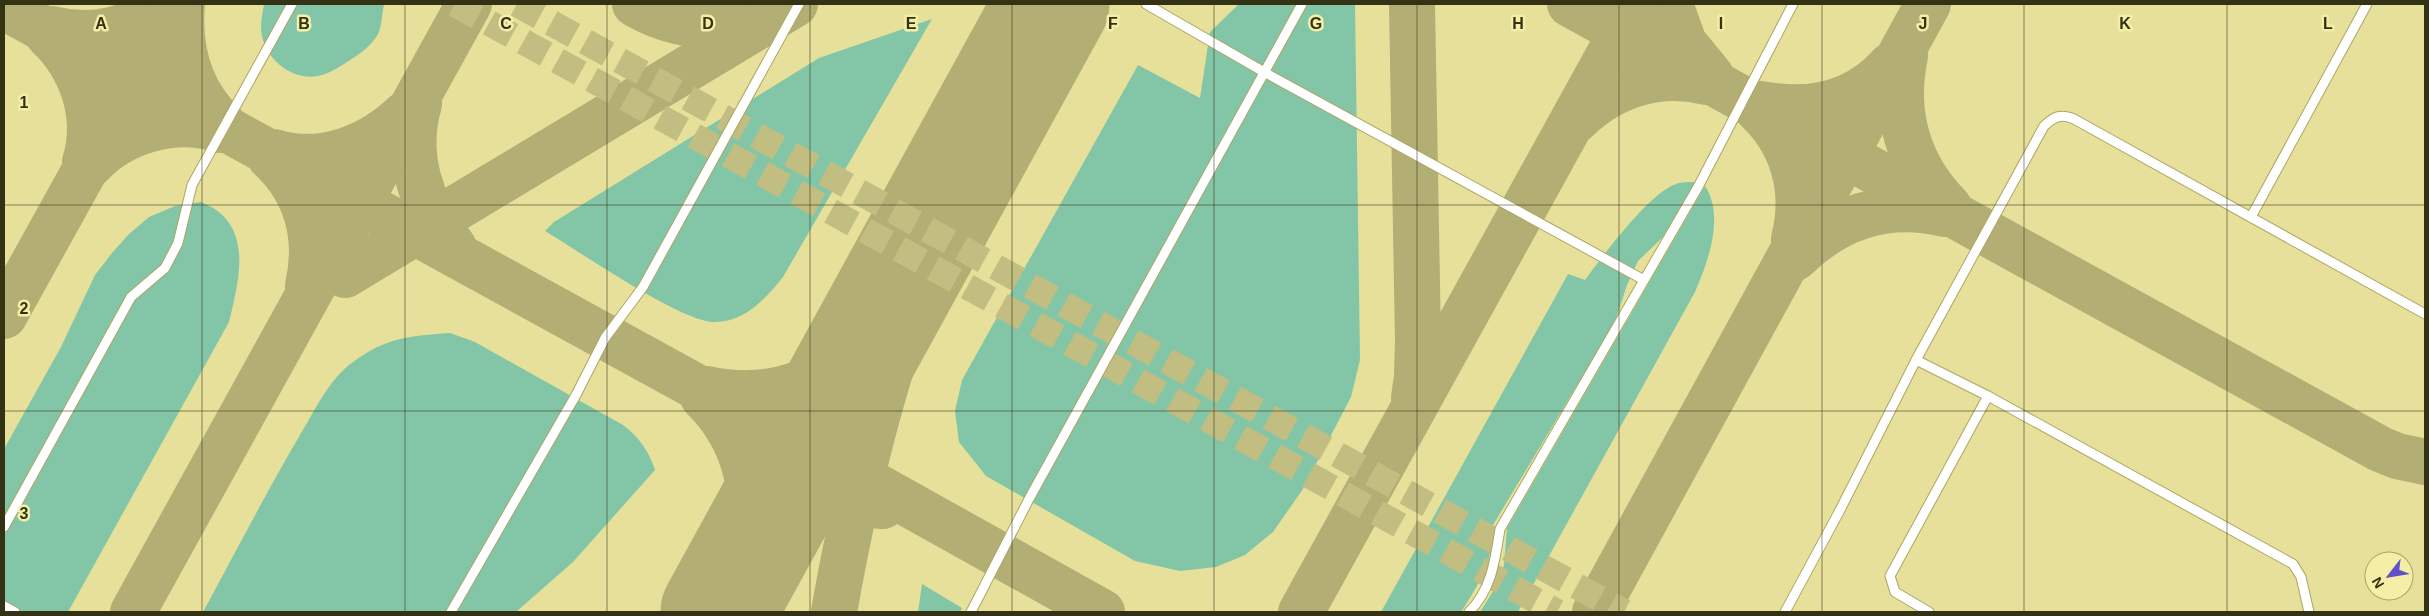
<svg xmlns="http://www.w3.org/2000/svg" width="2429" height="616" font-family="Helvetica,sans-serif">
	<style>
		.green { fill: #83c6a7 }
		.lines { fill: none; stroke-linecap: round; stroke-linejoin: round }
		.taxiway { stroke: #b2ae74; stroke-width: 46 }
		.runway { stroke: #b2ae74; stroke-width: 115 }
		.secondary-tunnel { stroke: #c2bd80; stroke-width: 26; stroke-dasharray: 26 13; stroke-linecap: butt }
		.lane-casing { stroke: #aca662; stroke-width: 11 }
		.lane { stroke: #fff; stroke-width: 9 }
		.grid { fill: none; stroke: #343215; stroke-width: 1; stroke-opacity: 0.55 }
		.grid-label { font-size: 16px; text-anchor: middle; font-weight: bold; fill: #343215; stroke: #f4eea7; stroke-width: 5; stroke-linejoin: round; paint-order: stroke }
	</style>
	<rect width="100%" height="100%" fill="#e6e09b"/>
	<g class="green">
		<path d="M264,4H384C382,13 382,26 378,34C373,44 359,55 350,60C341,66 332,72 322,75C292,84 261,56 261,27C261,19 263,11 264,4Z"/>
		<path d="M1239,4H1355L1360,360L1351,397L1303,489L1273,532L1245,555L1216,567L1180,571L1135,561L986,476L959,442L955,411L962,380L1138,65L1200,98L1210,32Z"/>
		<path d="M932,19L783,277C766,298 745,322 715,322C682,323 579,251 545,231L554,222L819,58Z"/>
		<path d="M1695,182L1663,237L1638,261L1627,285L1615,322L1490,530C1496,560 1477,586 1462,611L1381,612L1568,274L1585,280C1602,257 1650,192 1676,184C1681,182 1689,182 1695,182Z"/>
		<path d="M1705,186C1725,216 1708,262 1695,292L1518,612H1480L1497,585L1504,565L1507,528Z"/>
		<path d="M201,202C254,223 240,277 229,322L68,612H4V449L61,347L95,275L112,253L129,234L149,217L175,206Z"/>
		<path d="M450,333L475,342L623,425C640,438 648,450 655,470L573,562L516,612H203C235,553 266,493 300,435C315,410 329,379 353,362C387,337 410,336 450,333Z"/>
		<path d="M922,584L962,608L960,612H918Z"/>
	</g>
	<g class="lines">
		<g class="taxiway">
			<path d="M182,4C178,49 190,92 223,124"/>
			<path d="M635,4C672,26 720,32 761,19"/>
			<path d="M1412,4L1418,341L1417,377L1414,398"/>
			<path d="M1570,4L2380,449L2397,456L2425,462"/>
			<path d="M1670,4L1684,43L1711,76"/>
			<path d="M4,7L808,448L1102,612"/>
			<path d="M52,29C91,39 134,30 165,4"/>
			<path d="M48,35C82,67 99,116 85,162"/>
			<path d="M1905,56C1893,113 1908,166 1949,207"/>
			<path d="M419,104C404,155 421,206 453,246"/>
			<path d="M1761,104C1809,113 1856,104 1890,66"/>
			<path d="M1758,110C1794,144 1806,192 1794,239"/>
			<path d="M1576,120C1611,86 1657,70 1706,82"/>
			<path d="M274,152C321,166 369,148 404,115"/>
			<path d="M270,157C307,191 319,237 308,286"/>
			<path d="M90,165C121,131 176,115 220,130"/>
			<path d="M1795,258C1837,217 1886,200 1944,214"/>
			<path d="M345,275L795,4"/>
			<path d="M4,316L177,4"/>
			<path d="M707,389C775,403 824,382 871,334"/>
			<path d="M703,397C749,442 759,502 744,563"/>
			<path d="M734,583C774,530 813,499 883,506"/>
			<path d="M133,612L469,4"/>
			<path d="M710,612L746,553"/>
			<path d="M834,612C853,504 878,397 916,294C939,230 969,168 996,106"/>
			<path d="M1301,612L1637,4"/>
			<path d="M1595,612L1928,4"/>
		</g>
		<path class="runway" d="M718,612L1052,4"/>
		<g class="secondary-tunnel">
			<path d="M455,4L1557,612"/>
			<path d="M517,4L1624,612"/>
		</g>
		<g class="lane-casing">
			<g id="lane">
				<path d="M1146,4L1264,72L1644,280"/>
				<path d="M2251,217L2367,4"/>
				<path d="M1916,360L1988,396L2293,564L2301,577L2309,612"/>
				<path d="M4,527L131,297L165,268L178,243L192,185L292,4"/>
				<path d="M4,606L15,612"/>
				<path d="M451,612L576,395L605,338L643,287L799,4"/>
				<path d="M971,612L1029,499L1302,4"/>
				<path d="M1469,612C1492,589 1495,560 1500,529L1698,187L1793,4"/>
				<path d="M1785,612L1839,512L1916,360L2044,126C2054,117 2060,113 2074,119L2425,314"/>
				<path d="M1929,612L1895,592L1890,576L1988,396"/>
			</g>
		</g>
		<use href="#lane" class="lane"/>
	</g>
	<path class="grid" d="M202,4V612M405,4V612M607,4V612M810,4V612M1012,4V612M1214,4V612M1417,4V612M1619,4V612M1822,4V612M2024,4V612M2227,4V612M4,205H2425M4,411H2425"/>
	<g class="grid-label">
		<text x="101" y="29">A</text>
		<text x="304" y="29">B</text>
		<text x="506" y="29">C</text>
		<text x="708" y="29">D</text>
		<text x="911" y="29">E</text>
		<text x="1113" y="29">F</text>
		<text x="1316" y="29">G</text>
		<text x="1518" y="29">H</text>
		<text x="1721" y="29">I</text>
		<text x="1923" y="29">J</text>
		<text x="2125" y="29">K</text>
		<text x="2328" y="29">L</text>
		<text x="24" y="108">1</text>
		<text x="24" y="314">2</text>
		<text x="24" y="519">3</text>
	</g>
	<rect width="2429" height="616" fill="none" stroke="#343215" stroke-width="10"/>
	<g transform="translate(2389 576) rotate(239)"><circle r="24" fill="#f4eea7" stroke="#a7a36d"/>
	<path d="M0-4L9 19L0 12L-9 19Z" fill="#6051c9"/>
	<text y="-8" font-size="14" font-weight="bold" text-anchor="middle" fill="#343215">N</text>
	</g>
</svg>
